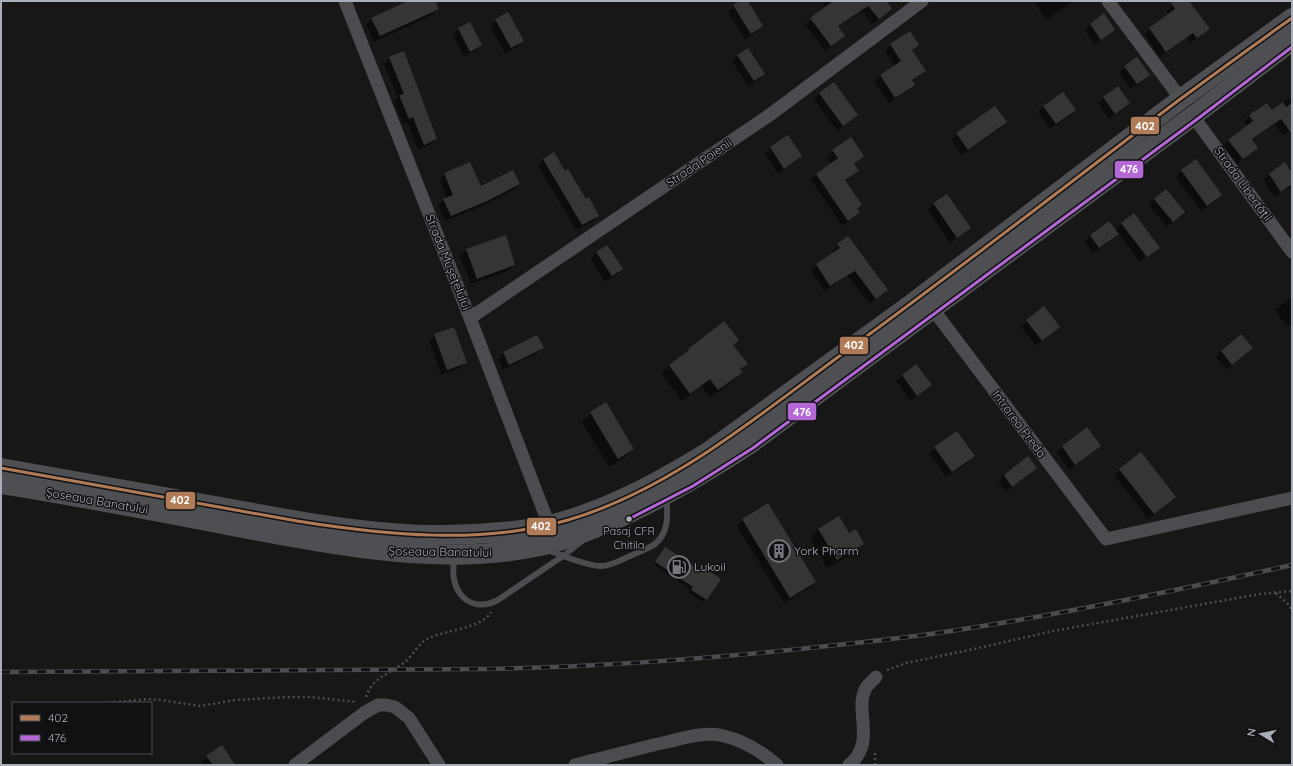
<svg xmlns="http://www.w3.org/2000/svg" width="1293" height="766" font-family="Quicksand,sans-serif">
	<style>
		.shadow { fill: #0007 }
		.building { fill: #353536 }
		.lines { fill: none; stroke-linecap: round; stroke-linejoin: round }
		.path { stroke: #4d4e52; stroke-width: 2.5; stroke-dasharray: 2 3; stroke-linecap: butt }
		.service { stroke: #4b4c50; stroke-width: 6 }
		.minor { stroke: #4b4c50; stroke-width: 13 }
		.primary { stroke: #4d4f52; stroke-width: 20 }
		.rail-casing { stroke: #4b4c4f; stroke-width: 4.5 }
		.rail { stroke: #111113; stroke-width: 3; stroke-dasharray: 9; stroke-linecap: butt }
		.bus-1-casing { stroke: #111113; stroke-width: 6 }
		.bus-2-casing { stroke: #111113; stroke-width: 6 }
		.bus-1 { stroke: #b07c57; stroke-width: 3 }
		.bus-2 { stroke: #b468d6; stroke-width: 3 }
		.bus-dot { fill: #a8adb8; stroke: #111113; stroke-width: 1.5 }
		.labels { text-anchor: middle; stroke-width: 3; stroke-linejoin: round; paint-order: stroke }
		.bus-label { font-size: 11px; fill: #a8adb8; stroke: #111113 }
		.street-label { font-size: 12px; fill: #a8adb8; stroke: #111113 }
		.poi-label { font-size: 12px; fill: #a8adb8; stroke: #111113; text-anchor: start }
		.line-badge { stroke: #111113; stroke-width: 1.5 }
		.badge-label { font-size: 11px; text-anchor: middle; font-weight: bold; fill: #fff }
	</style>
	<rect width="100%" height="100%" fill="#171717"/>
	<g class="shadow">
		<path d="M404,1H434L437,9L432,15L374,42L366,25L372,19L404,4L403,2Z"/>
		<path d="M742,1H747L762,26L756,32L745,39L728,12L734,6Z"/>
		<path d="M821,1H885L891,9L872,24L862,11L837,27L844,36L825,51L805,24L826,8Z"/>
		<path d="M1034,1H1074L1046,20Z"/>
		<path d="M1178,1H1188L1208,29L1190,43L1186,38L1160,57L1144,34L1150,29L1170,14L1167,11Z"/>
		<path d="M496,20L522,41L517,47L505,53L490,26Z"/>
		<path d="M469,23L481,45L475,51L464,57L453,35L458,29Z"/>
		<path d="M1090,24L1114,29L1095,45L1085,30Z"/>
		<path d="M891,45H918L911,51L925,71L911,82L913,85L908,90L889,103L875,82L880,76L895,66L885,51Z"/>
		<path d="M738,56L764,74L758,80L748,86L732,61Z"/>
		<path d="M390,58L436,139L430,145L418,150L407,122L403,124L394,102L398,98L384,64Z"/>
		<path d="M1125,67L1148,75L1131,89L1119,73Z"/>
		<path d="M820,93L857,115L837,131L814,99Z"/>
		<path d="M1292,96V130L1283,136L1275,124L1252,140L1257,147L1237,164L1223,146L1248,127L1244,121L1250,116L1272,112Z"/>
		<path d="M1104,98L1129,103L1109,119L1098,103Z"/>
		<path d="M1044,106L1075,110L1069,116L1050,129L1038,112Z"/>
		<path d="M1006,122L1000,128L962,155L951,140L957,134Z"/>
		<path d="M788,136L801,156L795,162L778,174L765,154L770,148Z"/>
		<path d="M850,138L863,156L854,165L858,171L845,181L861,205L857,209L859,212L853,218L842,226L811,180L817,174L832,164L827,157L833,151Z"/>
		<path d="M543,159L565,173L598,216L592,222L576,230L538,165Z"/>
		<path d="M1284,164L1292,174V185L1275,197L1263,180L1269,175Z"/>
		<path d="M1182,171L1221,195L1215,201L1201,211L1176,177Z"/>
		<path d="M445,174L480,187L519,184L513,190L480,207L445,221L438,205L447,198L439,180Z"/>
		<path d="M947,195L969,228L964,233L950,243L928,210L934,204Z"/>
		<path d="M1154,199L1184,212L1167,227L1149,205Z"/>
		<path d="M1109,223L1115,231L1122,224L1158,248L1140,262L1118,233L1111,240L1093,253L1085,242L1090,236Z"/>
		<path d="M505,236L514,265L508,271L471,284L460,256L466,250Z"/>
		<path d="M838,245L886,290L870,304L848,276L824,291L811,271L816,265L834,253L832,251Z"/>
		<path d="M607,246L622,269L616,275L605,282L591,259L596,253Z"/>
		<path d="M1292,296V324L1287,327L1275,310Z"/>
		<path d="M1044,307L1059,327L1036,346L1021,327Z"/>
		<path d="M435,335L465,362L460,368L441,375L429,340Z"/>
		<path d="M536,336L542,348L537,353L503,370L498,359L503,353Z"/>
		<path d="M732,345L746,363L740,370L742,372L734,380L710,398L702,386L682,401L661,373L689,350Z"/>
		<path d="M1221,351L1246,354L1226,370L1216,357Z"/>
		<path d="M916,365L931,384L911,401L896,381Z"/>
		<path d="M591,413L633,449L624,458L609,467L582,422Z"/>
		<path d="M1087,428L1100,446L1094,451L1069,470L1056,452Z"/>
		<path d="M935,448L973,456L968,462L946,477L929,454Z"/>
		<path d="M1036,468L1006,492L998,481L1004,475Z"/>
		<path d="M1119,470L1169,502L1148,519L1114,475Z"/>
		<path d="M743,520L815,582L809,588L784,603L737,526Z"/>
		<path d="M818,529L863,544L854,553L827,568L810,538Z"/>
		<path d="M663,551L702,572L705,570L706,599L703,602L689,593L691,590L654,565Z"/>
		<path d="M207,757L234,765H203L201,762Z"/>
	</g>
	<g class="building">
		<path d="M408,1H435L439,9L380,36L371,18Z"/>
		<path d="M740,1H748L763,26L751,34L733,5Z"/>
		<path d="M833,1H886L892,9L879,19L868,6L838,26L845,36L831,46L810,18Z"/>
		<path d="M1170,1H1189L1210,29L1197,38L1193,33L1166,52L1149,28L1175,9Z"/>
		<path d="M508,12L524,41L511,48L495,19Z"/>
		<path d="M1104,13L1115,30L1101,40L1090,24Z"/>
		<path d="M470,22L482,45L470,52L458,28Z"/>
		<path d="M910,31L919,45L912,50L926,71L912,80L915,85L895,98L880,75L901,61L890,44Z"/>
		<path d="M748,48L765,74L754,81L737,55Z"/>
		<path d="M404,51L437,139L424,145L413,117L409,119L399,95L404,94L389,57Z"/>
		<path d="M1137,57L1150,75L1137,84L1124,66Z"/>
		<path d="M834,82L858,115L843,126L819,93Z"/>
		<path d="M1118,86L1130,103L1115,114L1103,97Z"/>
		<path d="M1063,92L1076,110L1056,124L1043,106Z"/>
		<path d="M1283,102L1286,107L1292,103V134L1281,119L1252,139L1258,148L1243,159L1228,140L1253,121L1249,115L1267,103L1272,110Z"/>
		<path d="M995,106L1007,122L968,150L956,133Z"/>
		<path d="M788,135L802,156L784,169L770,147Z"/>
		<path d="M851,137L864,156L854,164L859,171L845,180L862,205L857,209L860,212L848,221L816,174L838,158L832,150Z"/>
		<path d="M554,152L565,171L568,169L586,199L589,197L599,216L582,225L543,159Z"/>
		<path d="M1196,159L1222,195L1207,206L1181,170Z"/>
		<path d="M470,162L481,186L513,170L520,184L487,201L451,216L443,199L453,195L444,173Z"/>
		<path d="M1285,162L1292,173V184L1281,192L1269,174Z"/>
		<path d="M1166,189L1185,212L1173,222L1154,199Z"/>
		<path d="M947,194L971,228L957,238L933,203Z"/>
		<path d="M1134,213L1160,248L1147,257L1121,223Z"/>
		<path d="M1109,221L1119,234L1099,248L1090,235Z"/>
		<path d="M506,235L515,265L477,279L466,249Z"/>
		<path d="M848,236L888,290L876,299L855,271L830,286L816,264L840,248L837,244Z"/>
		<path d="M607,245L623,269L612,276L596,252Z"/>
		<path d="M1044,306L1060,327L1042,341L1026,320Z"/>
		<path d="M724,321L739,340L733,345L748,364L740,369L743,372L718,390L710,379L690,394L669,365L689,350L688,349Z"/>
		<path d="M454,327L467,363L447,370L434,334Z"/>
		<path d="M1241,334L1253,348L1232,365L1221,351Z"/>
		<path d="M537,335L544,348L509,365L503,352Z"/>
		<path d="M916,364L932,385L917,396L902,375Z"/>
		<path d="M606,402L634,449L618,459L590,412Z"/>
		<path d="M1087,427L1101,446L1075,465L1062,446Z"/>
		<path d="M957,431L975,456L952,472L934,447Z"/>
		<path d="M1141,452L1176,497L1154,514L1119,469Z"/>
		<path d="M1028,456L1037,468L1012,487L1004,475Z"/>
		<path d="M768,503L816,582L790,598L742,519Z"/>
		<path d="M839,516L849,533L856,529L864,544L837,560L818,529Z"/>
		<path d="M665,547L703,572L705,568L721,579L707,600L691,590L693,587L655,562Z"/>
		<path d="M222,745L235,765H213L206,756Z"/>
	</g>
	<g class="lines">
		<g class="path">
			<path d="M1276,593L1289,605L1292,610"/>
			<path d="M887,670L906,663L974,649L1053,631L1260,594L1292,591"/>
			<path d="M366,697C373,676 391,674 406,661C413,655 419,643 427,639C443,630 482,629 491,612"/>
			<path d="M109,703L148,699L161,700L200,706L236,700L288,697H311L356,702"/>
			<path d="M875,765V751"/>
		</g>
		<g class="service">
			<path d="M547,550C562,555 586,566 601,566C611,566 621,560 630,556C638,552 648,549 655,544C669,533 668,513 666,498"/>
			<path d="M455,558C447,587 467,616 498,600L563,556L582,541"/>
		</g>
		<g class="minor">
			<path d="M345,1L470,318L549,525"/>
			<path d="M1108,1L1181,99"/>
			<path d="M1193,116L1292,252"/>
			<path d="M932,308L1106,539L1292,498"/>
			<path d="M470,318L771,114L922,1"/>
			<path d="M295,765L364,713L378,705H386L395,707L409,718L439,765"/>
			<path d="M575,765C606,757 636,749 667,742C684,738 707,731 724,736C745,741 762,752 777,765"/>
			<path d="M849,765C878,741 852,709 867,686C870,683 873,680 876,677"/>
		</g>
		<g class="primary">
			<path d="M1,468C78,481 155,495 232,509C290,520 348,531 406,534C428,536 450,535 472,534C498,533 524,531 549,525C605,512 659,482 708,452L910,305L1181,99L1292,18"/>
			<path d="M1,484C84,497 166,513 248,529C340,546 442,566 535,547C556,543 575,536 595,528C650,506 700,477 750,444L1193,116L1292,41"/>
		</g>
		<g class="rail-casing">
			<path id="rail" d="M1,672L486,669C603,667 720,658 837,645C875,641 913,637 951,631C1065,614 1179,590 1292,565"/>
		</g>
		<use href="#rail" class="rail"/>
		<g class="bus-1-casing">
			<path id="bus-1" d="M1,468L297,521C385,535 482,545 568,520C671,490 760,414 845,352C958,270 1068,184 1179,100C1217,72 1254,45 1292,18"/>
		</g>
		<g class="bus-2-casing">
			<path id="bus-2" d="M629,519L693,486L753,448L1196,120L1292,47"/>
		</g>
		<use href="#bus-1" class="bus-1"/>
		<use href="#bus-2" class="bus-2"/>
	</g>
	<defs>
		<g id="building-ring" transform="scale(1.15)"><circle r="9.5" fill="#111113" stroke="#757880" stroke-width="1.5"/><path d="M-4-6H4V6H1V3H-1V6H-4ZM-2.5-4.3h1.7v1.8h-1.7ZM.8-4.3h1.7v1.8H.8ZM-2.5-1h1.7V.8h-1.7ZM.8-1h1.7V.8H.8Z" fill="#757880"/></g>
		<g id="fuel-ring" transform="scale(1.15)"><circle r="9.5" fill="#111113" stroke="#757880" stroke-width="1.5"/><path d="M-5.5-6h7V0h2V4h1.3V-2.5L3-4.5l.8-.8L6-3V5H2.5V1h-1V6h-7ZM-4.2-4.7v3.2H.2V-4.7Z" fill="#757880"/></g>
	</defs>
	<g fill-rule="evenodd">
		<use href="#building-ring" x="779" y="551"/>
		<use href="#fuel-ring" x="679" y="567"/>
	</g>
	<circle class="bus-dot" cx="629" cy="519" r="3.5"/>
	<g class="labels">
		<g class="bus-label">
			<text x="629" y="535">Pasaj CFR<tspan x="629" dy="14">Chitila</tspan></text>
		</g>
		<g class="street-label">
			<text transform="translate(699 163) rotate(-34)" y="4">Strada Poienii</text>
			<text transform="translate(1243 184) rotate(54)" y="4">Strada Libertății</text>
			<text transform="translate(448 262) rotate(68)" y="4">Strada Mușețelului</text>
			<text transform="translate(1019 424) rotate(53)" y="4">Intrarea Preda</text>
			<text transform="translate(97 501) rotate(10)" y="4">Șoseaua Banatului</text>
			<text transform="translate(440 552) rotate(1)" y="4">Șoseaua Banatului</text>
		</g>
		<g class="poi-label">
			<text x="794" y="555">York Pharm</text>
			<text x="694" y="571">Lukoil</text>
		</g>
	</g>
	<g class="line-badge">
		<rect x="1130" y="116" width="30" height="19" rx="4" fill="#b07c57"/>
		<rect x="1114" y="160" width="30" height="19" rx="4" fill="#b468d6"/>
		<rect x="839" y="336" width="30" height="19" rx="4" fill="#b07c57"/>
		<rect x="787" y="402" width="30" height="19" rx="4" fill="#b468d6"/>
		<rect x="165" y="491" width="31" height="19" rx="4" fill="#b07c57"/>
		<rect x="526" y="517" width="31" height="19" rx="4" fill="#b07c57"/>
	</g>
	<g class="badge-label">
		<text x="1145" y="130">402</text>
		<text x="1129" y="173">476</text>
		<text x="854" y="349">402</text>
		<text x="802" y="416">476</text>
		<text x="180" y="504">402</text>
		<text x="541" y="530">402</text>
	</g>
	<rect width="1293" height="766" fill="none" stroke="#a8adb8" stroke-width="4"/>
	<rect x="12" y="702" width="140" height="52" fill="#111113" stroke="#4d4f55"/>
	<rect x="20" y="715" width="20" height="6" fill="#b07c57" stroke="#4d4f55"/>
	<text x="48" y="722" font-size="12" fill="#a8adb8">402</text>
	<rect x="20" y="735" width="20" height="6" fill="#b468d6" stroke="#4d4f55"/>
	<text x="48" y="742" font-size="12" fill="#a8adb8">476</text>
	<g transform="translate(1261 734) rotate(280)" stroke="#111113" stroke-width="3" paint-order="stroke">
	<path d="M0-3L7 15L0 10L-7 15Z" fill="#a8adb8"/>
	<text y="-6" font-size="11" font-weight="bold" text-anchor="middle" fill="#a8adb8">N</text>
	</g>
</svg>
